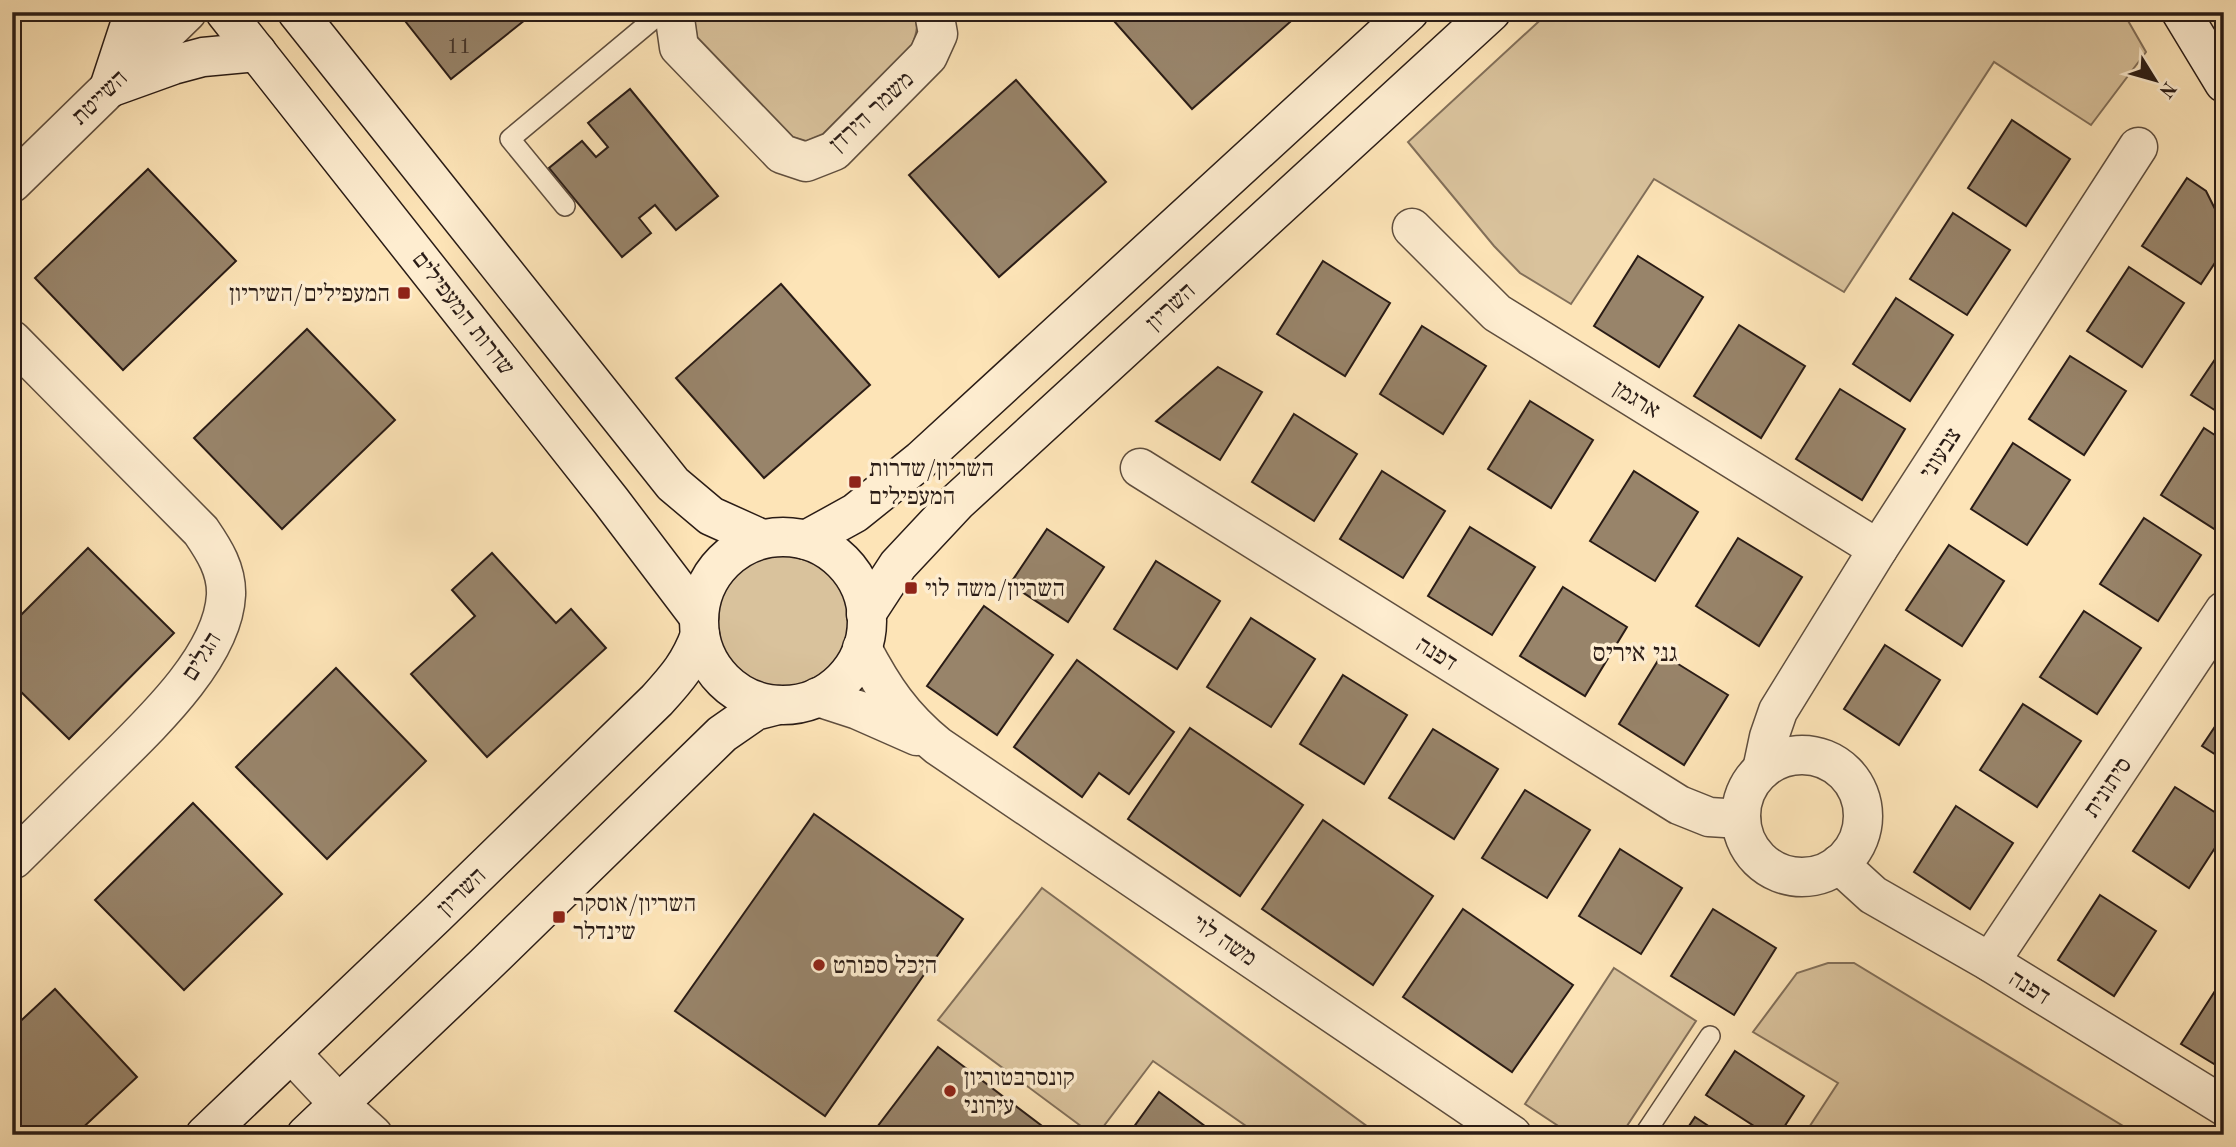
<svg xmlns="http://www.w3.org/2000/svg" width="2236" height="1147" font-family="'Old Standard TT','Frank Ruhl Libre',serif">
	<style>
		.green { fill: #d9c29c; stroke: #826f59; stroke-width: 2 }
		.building { fill: #98846a; stroke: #2a1c16; stroke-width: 2 }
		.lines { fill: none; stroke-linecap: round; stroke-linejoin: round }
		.lane-casing { stroke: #5f4e3e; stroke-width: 22 }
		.street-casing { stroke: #5f4e3e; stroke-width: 41 }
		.secondary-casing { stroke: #2a1c16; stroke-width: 41 }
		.lane { stroke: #feedd0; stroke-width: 19 }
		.street { stroke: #feedd0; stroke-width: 38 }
		.secondary { stroke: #feedd0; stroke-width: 38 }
		.poi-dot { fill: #8f2418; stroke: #feedd0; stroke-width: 2.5 }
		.labels { text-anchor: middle; stroke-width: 7; stroke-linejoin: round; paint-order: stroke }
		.number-label { font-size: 21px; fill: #46362b }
		.street-label { font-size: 24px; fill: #2a1c16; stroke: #feedd0 }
		.poi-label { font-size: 24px; fill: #2a1c16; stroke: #feedd0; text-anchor: start }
		.neighbourhood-label { font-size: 26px; fill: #2a1c16; stroke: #feedd0 }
	</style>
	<rect width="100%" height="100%" fill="#fde4b7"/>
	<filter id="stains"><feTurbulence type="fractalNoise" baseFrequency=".00286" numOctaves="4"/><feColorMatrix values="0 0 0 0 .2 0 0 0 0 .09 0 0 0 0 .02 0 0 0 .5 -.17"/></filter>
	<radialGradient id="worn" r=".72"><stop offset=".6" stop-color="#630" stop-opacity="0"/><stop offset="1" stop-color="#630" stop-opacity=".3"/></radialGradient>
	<g class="green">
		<path d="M693,12H911C920,23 917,33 912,45L823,134L806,141L793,137L697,37Z"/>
		<path d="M1549,12H2123L2146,52L2091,125L1994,62L1844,292L1654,179L1571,304L1520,273L1494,246L1408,142Z"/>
		<circle cx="783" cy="621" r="68"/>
		<path d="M1042,888L1379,1135H1259L1153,1061L1097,1135H1093L938,1020Z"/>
		<path d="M1828,963H1854L2138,1135H1804L1838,1083L1753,1032L1797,973Z"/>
		<path d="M1614,968L1696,1021L1621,1135H1572L1525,1104Z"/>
	</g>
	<g class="building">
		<path d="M398,12H535L451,79Z"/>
		<path d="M1106,12H1298L1299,14L1192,109Z"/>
		<path d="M1016,80L1106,182L999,277L909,175Z"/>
		<path d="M630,89L718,196L676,230L655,205L639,218L651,233L622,257L549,168L582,141L596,157L608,147L588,123Z"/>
		<path d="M2012,120L2070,159L2026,226L1968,188Z"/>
		<path d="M148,169L236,261L123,370L35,278Z"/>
		<path d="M2187,178L2206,191L2224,227V249L2201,284L2142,246Z"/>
		<path d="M1953,213L2010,250L1967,315L1910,279Z"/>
		<path d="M1638,256L1703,297L1659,367L1594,326Z"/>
		<path d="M1323,261L1390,303L1345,376L1277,334Z"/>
		<path d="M2129,267L2184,303L2142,367L2087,331Z"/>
		<path d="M781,284L870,385L764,478L676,378Z"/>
		<path d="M1896,298L1953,335L1910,401L1853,364Z"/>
		<path d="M1739,325L1805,366L1761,438L1694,396Z"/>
		<path d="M1422,326L1486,366L1443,434L1380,394Z"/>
		<path d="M307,329L395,420L282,529L194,438Z"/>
		<path d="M2224,346V416L2191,395Z"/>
		<path d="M2070,356L2126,391L2084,455L2029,419Z"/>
		<path d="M1218,367L1262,392L1220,460L1156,421Z"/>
		<path d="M1840,389L1905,429L1862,500L1796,459Z"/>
		<path d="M1530,401L1593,440L1551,508L1488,469Z"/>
		<path d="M1294,414L1357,454L1314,521L1252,482Z"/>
		<path d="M2204,428L2224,441V524L2219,532L2161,495Z"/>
		<path d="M2013,443L2070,480L2027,545L1971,509Z"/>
		<path d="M1382,471L1445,511L1403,578L1340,539Z"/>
		<path d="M1634,471L1698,512L1655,581L1590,541Z"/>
		<path d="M2144,518L2201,555L2158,621L2100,584Z"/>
		<path d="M1470,527L1535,567L1492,635L1428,596Z"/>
		<path d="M1047,529L1104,567L1068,622L1010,584Z"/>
		<path d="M1738,538L1802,577L1759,646L1696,606Z"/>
		<path d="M1949,545L2004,581L1962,646L1906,610Z"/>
		<path d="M88,548L174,633L69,739L12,683V624Z"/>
		<path d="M492,553L556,623L571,609L606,648L487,757L411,674L475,616L452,590Z"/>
		<path d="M1156,561L1220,601L1177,669L1114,629Z"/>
		<path d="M1563,587L1627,627L1585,696L1520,656Z"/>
		<path d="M984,606L1053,655L997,735L927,686Z"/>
		<path d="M2084,611L2141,648L2097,714L2040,677Z"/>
		<path d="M1251,618L1315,659L1271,727L1207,687Z"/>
		<path d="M1885,645L1940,680L1899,745L1844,709Z"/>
		<path d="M1662,654L1728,695L1684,765L1619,724Z"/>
		<path d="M1077,660L1174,732L1129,794L1099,773L1082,797L1014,747Z"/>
		<path d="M336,668L426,761L327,859L236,767Z"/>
		<path d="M1343,675L1407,715L1364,784L1300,744Z"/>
		<path d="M2023,704L2081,741L2037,807L1980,770Z"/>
		<path d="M2224,713V760L2202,746Z"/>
		<path d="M1190,728L1303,805L1240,896L1128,819Z"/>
		<path d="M1433,729L1498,769L1454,839L1389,798Z"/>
		<path d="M2175,787L2224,818V834L2189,888L2133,851Z"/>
		<path d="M1525,790L1590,830L1547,898L1482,858Z"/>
		<path d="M193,803L282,894L184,990L95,900Z"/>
		<path d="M1956,806L2013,843L1970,909L1914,872Z"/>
		<path d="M814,814L963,919L825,1116L675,1011Z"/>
		<path d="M1323,820L1433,896L1373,985L1262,909Z"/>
		<path d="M1620,849L1682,888L1641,954L1579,916Z"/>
		<path d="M2100,895L2156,931L2114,996L2058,960Z"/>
		<path d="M1463,909L1573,985L1512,1072L1403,997Z"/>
		<path d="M1713,909L1776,948L1734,1015L1671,976Z"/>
		<path d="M2224,977V1070L2181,1044Z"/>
		<path d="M55,989L137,1077L75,1135H12V1029Z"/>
		<path d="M938,1047L1054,1135H871Z"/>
		<path d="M1735,1051L1804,1096L1779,1135H1768L1706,1095Z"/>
		<path d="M1159,1092L1217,1135H1128Z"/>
		<path d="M1695,1117L1722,1135H1683Z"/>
	</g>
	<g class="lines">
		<g class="lane-casing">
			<g id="lane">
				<path d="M565,206L510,139L662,12"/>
				<path d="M1644,1135L1710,1036"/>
			</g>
		</g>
		<g class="street-casing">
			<g id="street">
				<path d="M674,12L679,47L782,154L806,162L834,151L928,56L938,34L934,12"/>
				<path d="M12,183L187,12"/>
				<path d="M1412,228L1497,313L1878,549"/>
				<path d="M12,340L201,531C214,550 227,570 226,595C223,660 142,732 98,776C70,804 42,831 14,859L12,858"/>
				<path d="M1140,468L1679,805L1709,817L1741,819"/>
				<path d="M862,648C883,688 902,717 938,746L1512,1135"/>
				<path d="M818,697L858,710L917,736"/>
				<circle cx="1802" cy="816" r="61"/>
				<path d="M1762,770L1769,737L1778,711L1878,549L2138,147"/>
				<path d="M1839,864L1873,895L1990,962L2224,1106"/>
				<path d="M1990,962L2224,611"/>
				<path d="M291,1053L339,1104L373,1135"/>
			</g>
		</g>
		<g class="secondary-casing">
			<g id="secondary">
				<path d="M225,12L611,501L699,617"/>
				<path d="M297,12L673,484L711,516L762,539"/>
				<path d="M2181,12L2224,83"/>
				<path d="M109,88L173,65L203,57L257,52"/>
				<path d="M109,88L134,12"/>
				<circle cx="783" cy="621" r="84"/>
				<path d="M806,540L855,513L921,460L1409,12"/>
				<path d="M866,614L898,565L957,502L1491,12"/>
				<path d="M205,1135L436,915L657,700C677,678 690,663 700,635"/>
				<path d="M306,1135L484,966L722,734L755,711L778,705"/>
			</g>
		</g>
		<use href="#lane" class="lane"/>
		<use href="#street" class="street"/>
		<use href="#secondary" class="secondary"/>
	</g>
	<g class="poi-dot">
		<rect x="397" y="286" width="14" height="14" rx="3.5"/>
		<rect x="848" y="475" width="14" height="14" rx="3.5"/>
		<rect x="904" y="581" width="14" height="14" rx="3.5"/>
		<rect x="552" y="910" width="14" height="14" rx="3.5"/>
		<circle cx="819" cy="965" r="7"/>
		<circle cx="950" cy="1091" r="7"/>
	</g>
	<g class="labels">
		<g class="number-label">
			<text x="459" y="53">11</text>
		</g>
		<g class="street-label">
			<text transform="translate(99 97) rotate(-44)" y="8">השייטת</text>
			<text transform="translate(871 111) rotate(-43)" y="8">משמר הירדן</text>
			<text transform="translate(1170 306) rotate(-43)" y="8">השריון</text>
			<text transform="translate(464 313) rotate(52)" y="8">שדרות המעפילים</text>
			<text transform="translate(1637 399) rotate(32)" y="8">ארגמן</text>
			<text transform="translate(1940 453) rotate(-57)" y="8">צבעוני</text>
			<text transform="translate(1437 653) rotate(32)" y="8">דפנה</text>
			<text transform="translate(201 656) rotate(-58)" y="8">הגלים</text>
			<text transform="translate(2107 787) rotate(-56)" y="8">סיתונית</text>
			<text transform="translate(461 891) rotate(-44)" y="8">השריון</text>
			<text transform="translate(1225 940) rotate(34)" y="8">משה לוי</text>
			<text transform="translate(2030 987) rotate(32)" y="8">דפנה</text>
		</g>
		<g class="poi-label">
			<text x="390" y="301" text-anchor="end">המעפילים/השיריון</text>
			<text x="869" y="476">השריון/שדרות<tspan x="869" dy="28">המעפילים</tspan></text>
			<text x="925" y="596">השריון/משה לוי</text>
			<text x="573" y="911">השריון/אוסקר<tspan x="573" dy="28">שינדלר</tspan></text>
			<text x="833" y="973">היכל ספורט</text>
			<text x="964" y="1085">קונסרבטוריון<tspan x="964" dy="28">עירוני</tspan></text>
		</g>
		<g class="neighbourhood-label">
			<text x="1635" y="661">גני איריס</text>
		</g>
	</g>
	<rect width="2236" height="1147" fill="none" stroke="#fde4b7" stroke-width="42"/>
	<rect x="14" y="14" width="2208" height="1119" fill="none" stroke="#2a1c16" stroke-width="3.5"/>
	<rect x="21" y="21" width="2194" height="1105" fill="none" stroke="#2a1c16" stroke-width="2"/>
	<g transform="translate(2155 80) rotate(127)" stroke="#feedd0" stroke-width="5" paint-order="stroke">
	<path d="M0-5L12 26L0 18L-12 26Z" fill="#2a1c16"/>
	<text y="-10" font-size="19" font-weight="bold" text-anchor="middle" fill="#2a1c16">N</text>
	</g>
	<rect width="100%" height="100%" filter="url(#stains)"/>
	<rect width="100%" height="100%" fill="url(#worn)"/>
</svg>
